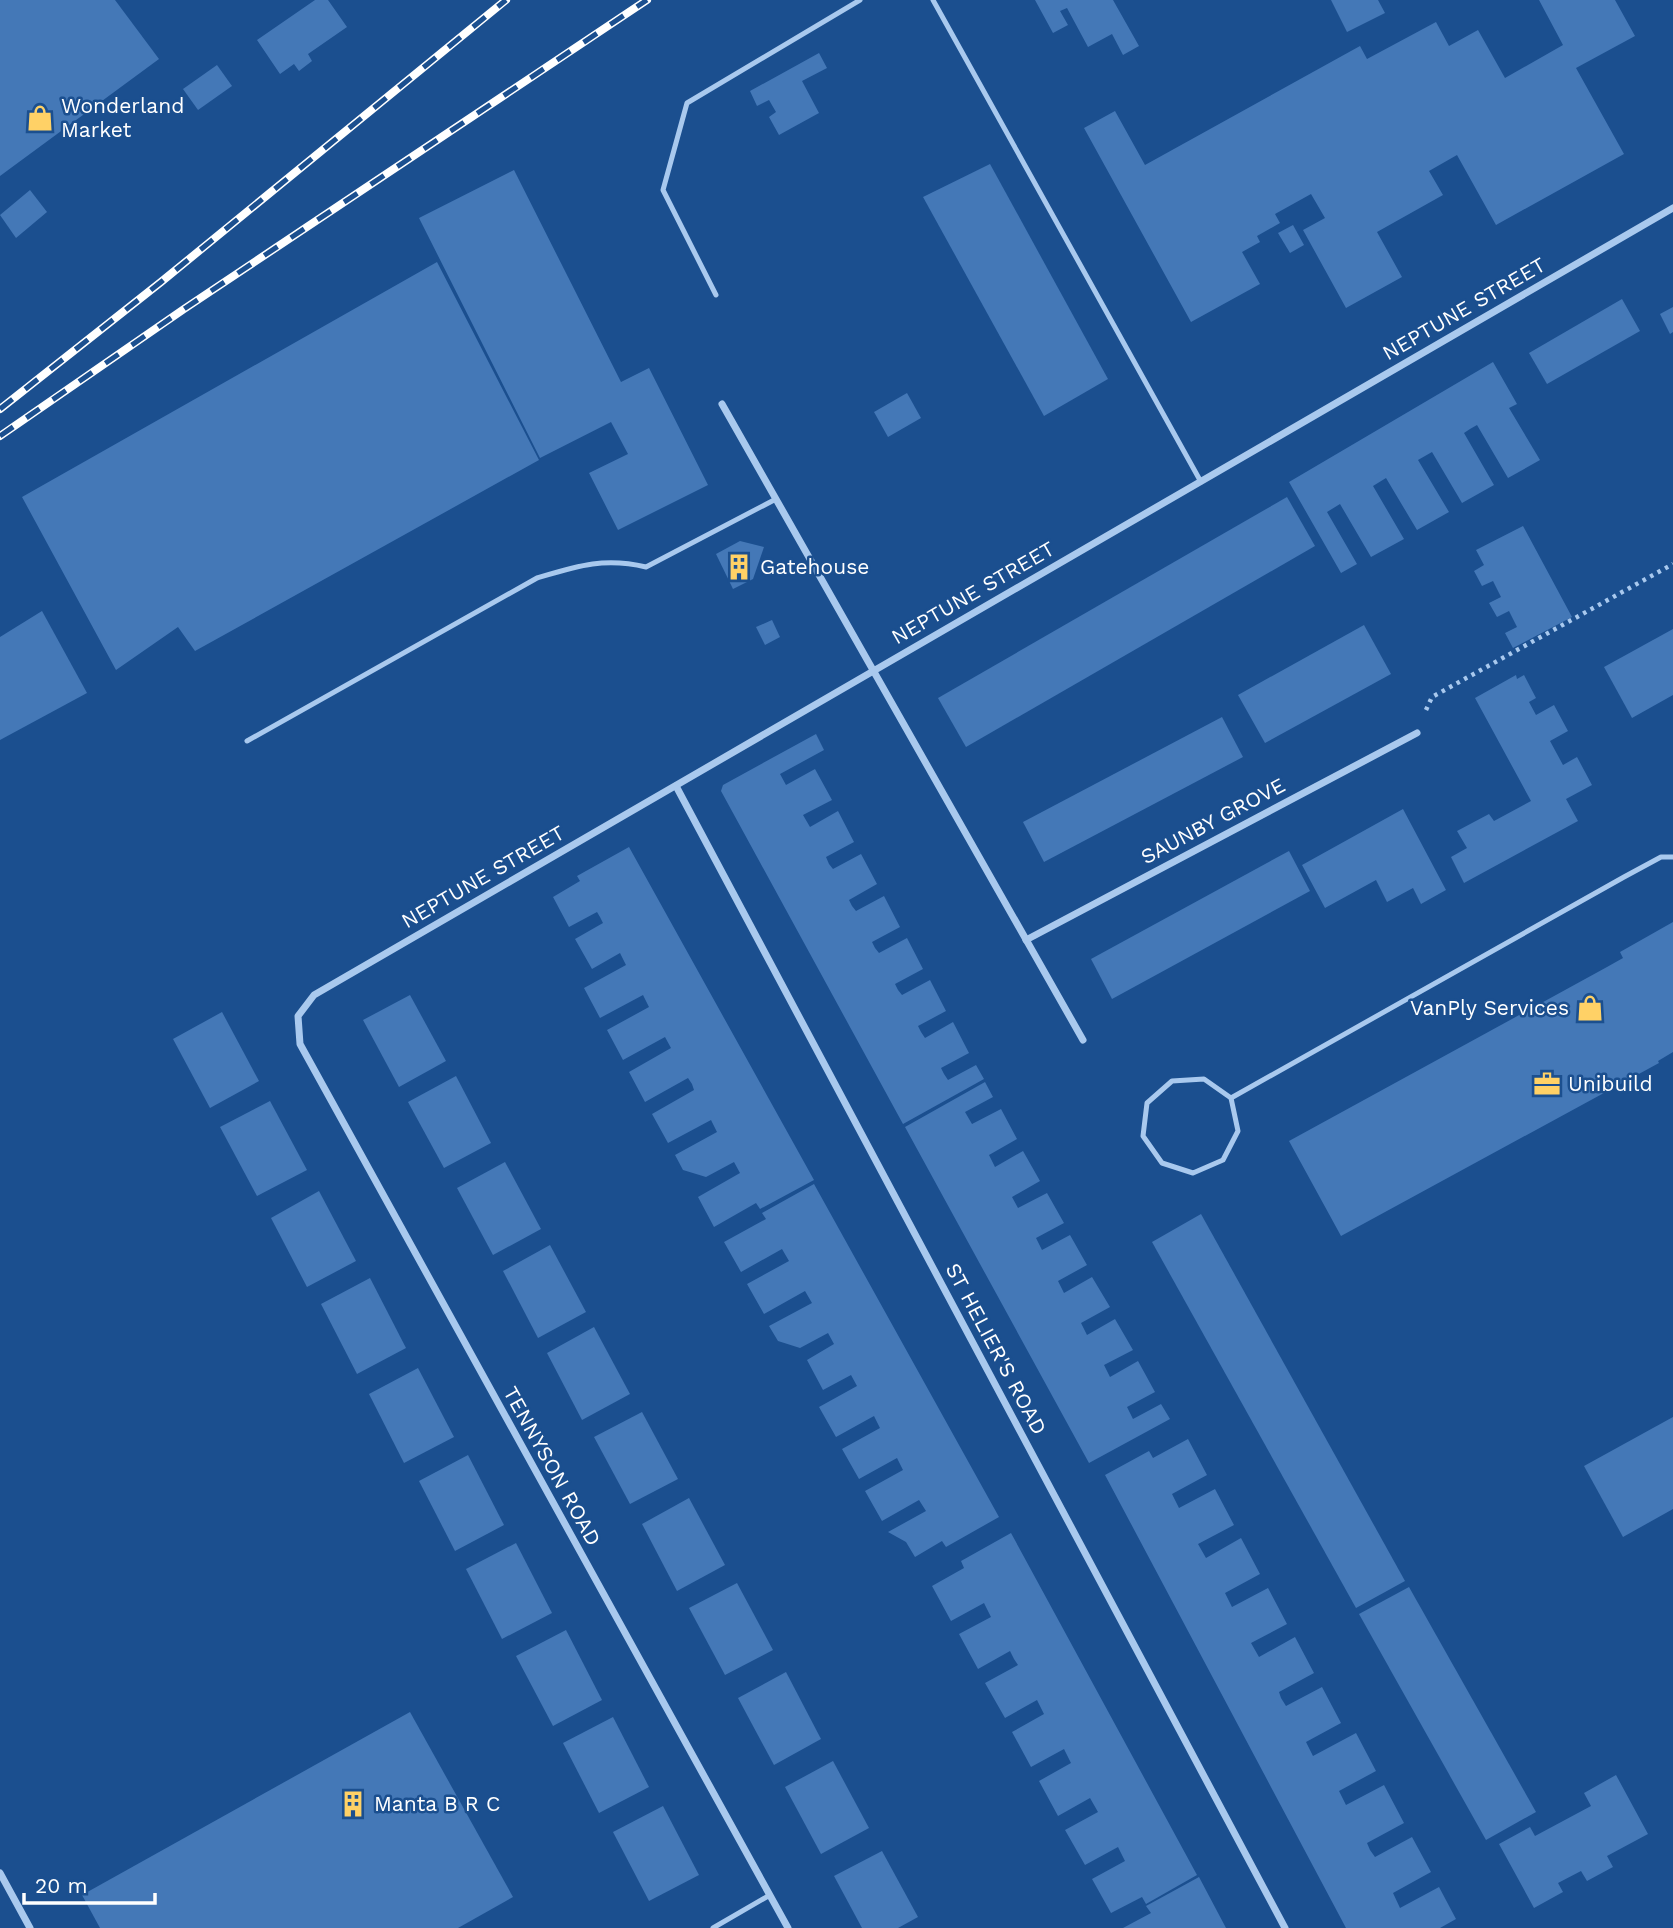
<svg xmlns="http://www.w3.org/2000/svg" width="1673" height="1928" font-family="'Work Sans',sans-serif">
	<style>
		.building { fill: #4478b7 }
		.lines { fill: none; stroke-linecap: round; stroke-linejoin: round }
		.path { stroke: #a9c9ee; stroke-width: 4.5; stroke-dasharray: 3.5 5; stroke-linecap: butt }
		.lane { stroke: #a9c9ee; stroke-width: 5 }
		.street { stroke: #a9c9ee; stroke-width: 7 }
		.rail-casing { stroke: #fff; stroke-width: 8 }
		.rail { stroke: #1b4f8f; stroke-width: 5; stroke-dasharray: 16; stroke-linecap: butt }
		.labels { text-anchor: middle; stroke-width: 5; stroke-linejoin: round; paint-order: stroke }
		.poi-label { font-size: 21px; fill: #fff; stroke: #1b4f8f; text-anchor: start }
		.street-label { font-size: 21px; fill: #fff; stroke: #1b4f8f }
	</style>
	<rect width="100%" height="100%" fill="#1b4f8f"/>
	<g class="building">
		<path d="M0,0H115L159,59L0,176Z"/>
		<path d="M315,0H328L347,27L308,54L312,61L299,71L294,64L280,74L257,40Z"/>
		<path d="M1035,0H1113L1139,46L1123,55L1112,34L1088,47L1067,8L1060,11L1068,25L1053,33Z"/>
		<path d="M1331,0H1378L1385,13L1347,32Z"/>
		<path d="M1539,0H1615L1635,36L1576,68L1624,154L1496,225L1457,155L1429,171L1443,195L1377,232L1402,277L1346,308L1303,230L1325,218L1311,194L1275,214L1280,223L1257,236L1260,242L1242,252L1260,284L1191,322L1084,128L1115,111L1145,165L1360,46L1367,59L1436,22L1449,46L1478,30L1505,78L1563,45Z"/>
		<path d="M819,53L827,68L802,81L819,113L779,135L769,117L776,112L769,100L757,106L750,91Z"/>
		<path d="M217,65L232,86L198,110L183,89Z"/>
		<path d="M990,164L1108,379L1044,416L923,197Z"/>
		<path d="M514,170L621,382L649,368L708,485L618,530L589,473L628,454L611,422L540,458L419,218Z"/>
		<path d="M30,190L47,212L16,238L0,215Z"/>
		<path d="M1293,225L1304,245L1290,253L1278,233Z"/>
		<path d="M437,262L539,460L195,651L178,627L116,670L22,497Z"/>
		<path d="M1622,299L1640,331L1547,384L1529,353Z"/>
		<path d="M1673,307V332L1670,334L1660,314Z"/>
		<path d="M1493,362L1517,404L1509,408L1540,460L1508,478L1477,425L1470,429L1464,433L1494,485L1462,503L1432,452L1418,460L1449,512L1417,530L1386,478L1373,486L1404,539L1371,557L1340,504L1327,512L1357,564L1341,573L1289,482Z"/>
		<path d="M907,393L921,418L888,437L874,412Z"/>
		<path d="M1287,497L1315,546L966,747L938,698Z"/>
		<path d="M1523,526L1572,617L1513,648L1505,633L1517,627L1509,611L1497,617L1489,603L1501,597L1493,581L1482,586L1474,571L1484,565L1476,550Z"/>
		<path d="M740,541L764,547L753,579L733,589L716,554Z"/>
		<path d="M42,611L87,693L0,740V637Z"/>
		<path d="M772,620L780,637L765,645L756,627Z"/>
		<path d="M1364,625L1391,674L1265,743L1238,695Z"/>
		<path d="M1673,629V695L1632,718L1604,667Z"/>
		<path d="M1516,675L1517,679L1524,675L1536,698L1529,702L1536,715L1554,705L1568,731L1550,741L1563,765L1577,757L1592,785L1566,799L1578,821L1464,883L1451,857L1467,848L1457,831L1489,814L1494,821L1531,801L1475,698Z"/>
		<path d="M1222,717L1243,757L1044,862L1023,822Z"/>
		<path d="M816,734L824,750L780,774L786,785L815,769L832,800L803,815L810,827L838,811L854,842L826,857L829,864L833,869L861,854L877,884L849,900L852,906L856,911L884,896L900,927L872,942L875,948L879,953L907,938L923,969L895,984L898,990L902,995L930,980L946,1011L918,1026L921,1032L925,1038L953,1022L969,1053L941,1068L944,1074L948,1080L976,1065L984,1079L903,1124L721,791L723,785Z"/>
		<path d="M1403,809L1446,890L1421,904L1413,888L1387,902L1376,880L1325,908L1302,865Z"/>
		<path d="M629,847L814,1180L760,1209L756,1203L714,1227L698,1197L740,1173L734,1162L706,1177L683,1170L675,1155L717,1132L711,1120L668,1143L652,1114L694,1090L692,1084L688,1078L645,1102L629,1072L671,1048L665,1037L623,1060L607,1030L649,1007L643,995L600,1018L584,988L626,965L620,953L592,969L575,939L603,923L600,917L597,912L569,927L553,897L580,881L577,876Z"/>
		<path d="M1289,851L1310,891L1112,999L1091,959Z"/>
		<path d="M1673,922V1052L1658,1061L1659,1063L1341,1236L1289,1141L1607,967L1623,958L1620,952Z"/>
		<path d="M410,995L446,1061L399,1087L363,1020Z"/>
		<path d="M222,1012L259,1081L210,1108L173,1039Z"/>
		<path d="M456,1076L491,1143L444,1168L408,1102Z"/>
		<path d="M985,1082L993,1097L965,1112L972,1124L1001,1109L1017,1139L989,1155L995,1167L1023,1151L1040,1181L1012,1197L1018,1208L1047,1193L1064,1223L1036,1238L1042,1250L1070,1235L1087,1265L1058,1281L1064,1293L1092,1277L1110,1307L1081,1323L1087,1335L1115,1319L1133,1350L1104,1365L1110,1377L1138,1361L1155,1392L1127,1407L1133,1419L1161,1404L1170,1419L1089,1463L905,1127Z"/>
		<path d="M270,1101L307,1170L257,1196L220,1127Z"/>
		<path d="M505,1162L541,1229L493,1255L457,1188Z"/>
		<path d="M814,1184L999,1517L946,1547L942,1541L915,1557L906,1542L888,1532L926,1511L919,1500L882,1521L865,1491L903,1470L897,1458L859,1479L842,1449L880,1428L874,1416L836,1437L819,1407L857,1386L851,1375L823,1390L807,1360L834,1344L828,1333L800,1348L778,1341L769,1326L812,1303L805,1291L764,1314L747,1284L789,1261L782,1249L741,1272L724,1242L766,1219L762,1213Z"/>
		<path d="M319,1191L356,1261L307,1287L271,1218Z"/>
		<path d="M1201,1214L1405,1581L1356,1608L1152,1242Z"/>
		<path d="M550,1245L586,1312L538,1338L503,1271Z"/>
		<path d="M370,1278L406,1348L357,1374L321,1304Z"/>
		<path d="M594,1327L630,1394L582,1420L547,1353Z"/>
		<path d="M418,1368L454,1437L404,1463L369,1394Z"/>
		<path d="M642,1412L678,1479L630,1504L594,1437Z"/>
		<path d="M1673,1417V1509L1623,1537L1584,1466Z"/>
		<path d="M1188,1439L1207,1475L1172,1494L1179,1508L1215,1489L1234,1525L1198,1544L1206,1558L1241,1538L1260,1574L1225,1593L1232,1607L1268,1588L1287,1624L1251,1643L1259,1657L1295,1637L1314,1673L1279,1692L1281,1698L1286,1706L1322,1687L1341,1723L1306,1742L1313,1756L1356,1733L1376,1771L1339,1791L1346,1805L1384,1785L1404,1823L1367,1843L1370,1850L1375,1857L1412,1837L1431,1872L1393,1893L1400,1908L1439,1887L1456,1919L1440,1928H1346L1105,1475L1149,1451L1153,1458Z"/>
		<path d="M468,1455L504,1525L455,1551L419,1481Z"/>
		<path d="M689,1498L725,1565L677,1591L642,1524Z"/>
		<path d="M1011,1533L1197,1875L1146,1904L1142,1897L1111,1913L1092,1879L1125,1861L1118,1847L1085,1865L1065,1830L1098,1812L1090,1798L1058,1816L1039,1781L1071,1763L1064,1749L1031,1767L1012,1732L1044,1714L1037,1700L1005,1718L985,1683L1018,1665L1014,1659L1010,1651L978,1669L959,1634L991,1617L984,1603L951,1621L932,1586L964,1568L961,1561Z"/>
		<path d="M516,1543L552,1613L502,1639L466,1569Z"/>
		<path d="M737,1583L773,1650L725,1675L689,1608Z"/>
		<path d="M1409,1587L1536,1812L1486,1840L1359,1614Z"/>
		<path d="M566,1630L602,1700L553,1726L516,1656Z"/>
		<path d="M786,1672L821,1739L774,1765L738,1698Z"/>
		<path d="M410,1712L513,1897L458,1928H100L82,1895Z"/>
		<path d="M613,1717L649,1787L599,1813L563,1743Z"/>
		<path d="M833,1761L869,1828L821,1854L785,1787Z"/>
		<path d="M1616,1775L1648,1834L1607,1856L1613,1867L1587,1881L1581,1871L1558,1883L1563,1892L1534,1908L1499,1844L1530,1827L1535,1836L1591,1806L1584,1793Z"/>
		<path d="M663,1806L699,1875L649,1901L613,1832Z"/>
		<path d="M882,1851L918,1917L898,1928H862L834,1876Z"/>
		<path d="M1199,1877L1226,1928H1123L1151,1913L1146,1906Z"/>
	</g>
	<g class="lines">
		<path class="path" d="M1426,710L1432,697L1673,564"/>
		<g class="lane">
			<path d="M933,0L1201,482"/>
			<path d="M716,295L663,190L687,103L860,0"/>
			<path d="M247,741L537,578C577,566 604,557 646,567L776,499"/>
			<path d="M1204,1079L1231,1098L1238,1131L1223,1160L1193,1173L1162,1163L1143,1136L1147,1103L1172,1081Z"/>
			<path d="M1231,1098L1624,877L1661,857H1673"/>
			<path d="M713,1928L770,1895"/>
		</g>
		<g class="street">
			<path d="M722,404L1083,1040"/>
			<path d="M676,786L1285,1928"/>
			<path d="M1026,940L1417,733"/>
			<path d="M0,1873L30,1928"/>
			<path d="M788,1928L300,1044L298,1016L314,995L1673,208"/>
		</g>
		<g class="rail-casing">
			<g id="rail">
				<path d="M0,409L161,282L506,0"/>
				<path d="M0,436L184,309L647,0"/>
			</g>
		</g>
		<use href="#rail" class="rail"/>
	</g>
	<defs>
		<g id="shop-bare" transform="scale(2.1)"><path d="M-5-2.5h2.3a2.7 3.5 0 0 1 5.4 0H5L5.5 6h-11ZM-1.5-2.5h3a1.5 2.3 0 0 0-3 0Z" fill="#ffd166" stroke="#1b4f8f" stroke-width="2.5" paint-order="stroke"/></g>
		<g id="building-bare" transform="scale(2.1)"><path d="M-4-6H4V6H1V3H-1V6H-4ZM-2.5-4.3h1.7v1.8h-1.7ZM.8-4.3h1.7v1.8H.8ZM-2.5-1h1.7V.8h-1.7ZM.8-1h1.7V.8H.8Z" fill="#ffd166" stroke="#1b4f8f" stroke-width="2.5" paint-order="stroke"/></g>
		<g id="office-bare" transform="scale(2.1)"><path d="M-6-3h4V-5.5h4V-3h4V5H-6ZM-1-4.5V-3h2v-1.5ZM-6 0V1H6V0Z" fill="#ffd166" stroke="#1b4f8f" stroke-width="2.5" paint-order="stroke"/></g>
	</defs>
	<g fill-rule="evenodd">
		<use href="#shop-bare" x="40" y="118"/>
		<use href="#building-bare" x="739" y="567"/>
		<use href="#shop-bare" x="1590" y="1008"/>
		<use href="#office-bare" x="1547" y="1084"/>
		<use href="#building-bare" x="353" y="1804"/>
	</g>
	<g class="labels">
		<g class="poi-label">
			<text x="61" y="113">Wonderland<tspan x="61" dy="24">Market</tspan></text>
			<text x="760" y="574">Gatehouse</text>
			<text x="1569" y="1015" text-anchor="end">VanPly Services</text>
			<text x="1568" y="1091">Unibuild</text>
			<text x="374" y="1811">Manta B R C</text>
		</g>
		<g class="street-label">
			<text transform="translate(1464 309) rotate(-30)" y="7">NEPTUNE STREET</text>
			<text transform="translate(973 593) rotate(-30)" y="7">NEPTUNE STREET</text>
			<text transform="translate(1213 821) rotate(-28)" y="7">SAUNBY GROVE</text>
			<text transform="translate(483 877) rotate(-30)" y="7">NEPTUNE STREET</text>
			<text transform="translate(996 1349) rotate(62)" y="7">ST HELIER'S ROAD</text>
			<text transform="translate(552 1466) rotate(61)" y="7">TENNYSON ROAD</text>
		</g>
	</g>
	<path d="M24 1893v10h131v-10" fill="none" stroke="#ffffff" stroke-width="3.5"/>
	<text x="35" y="1893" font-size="21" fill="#ffffff" stroke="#1b4f8f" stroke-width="5" paint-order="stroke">20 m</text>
</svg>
